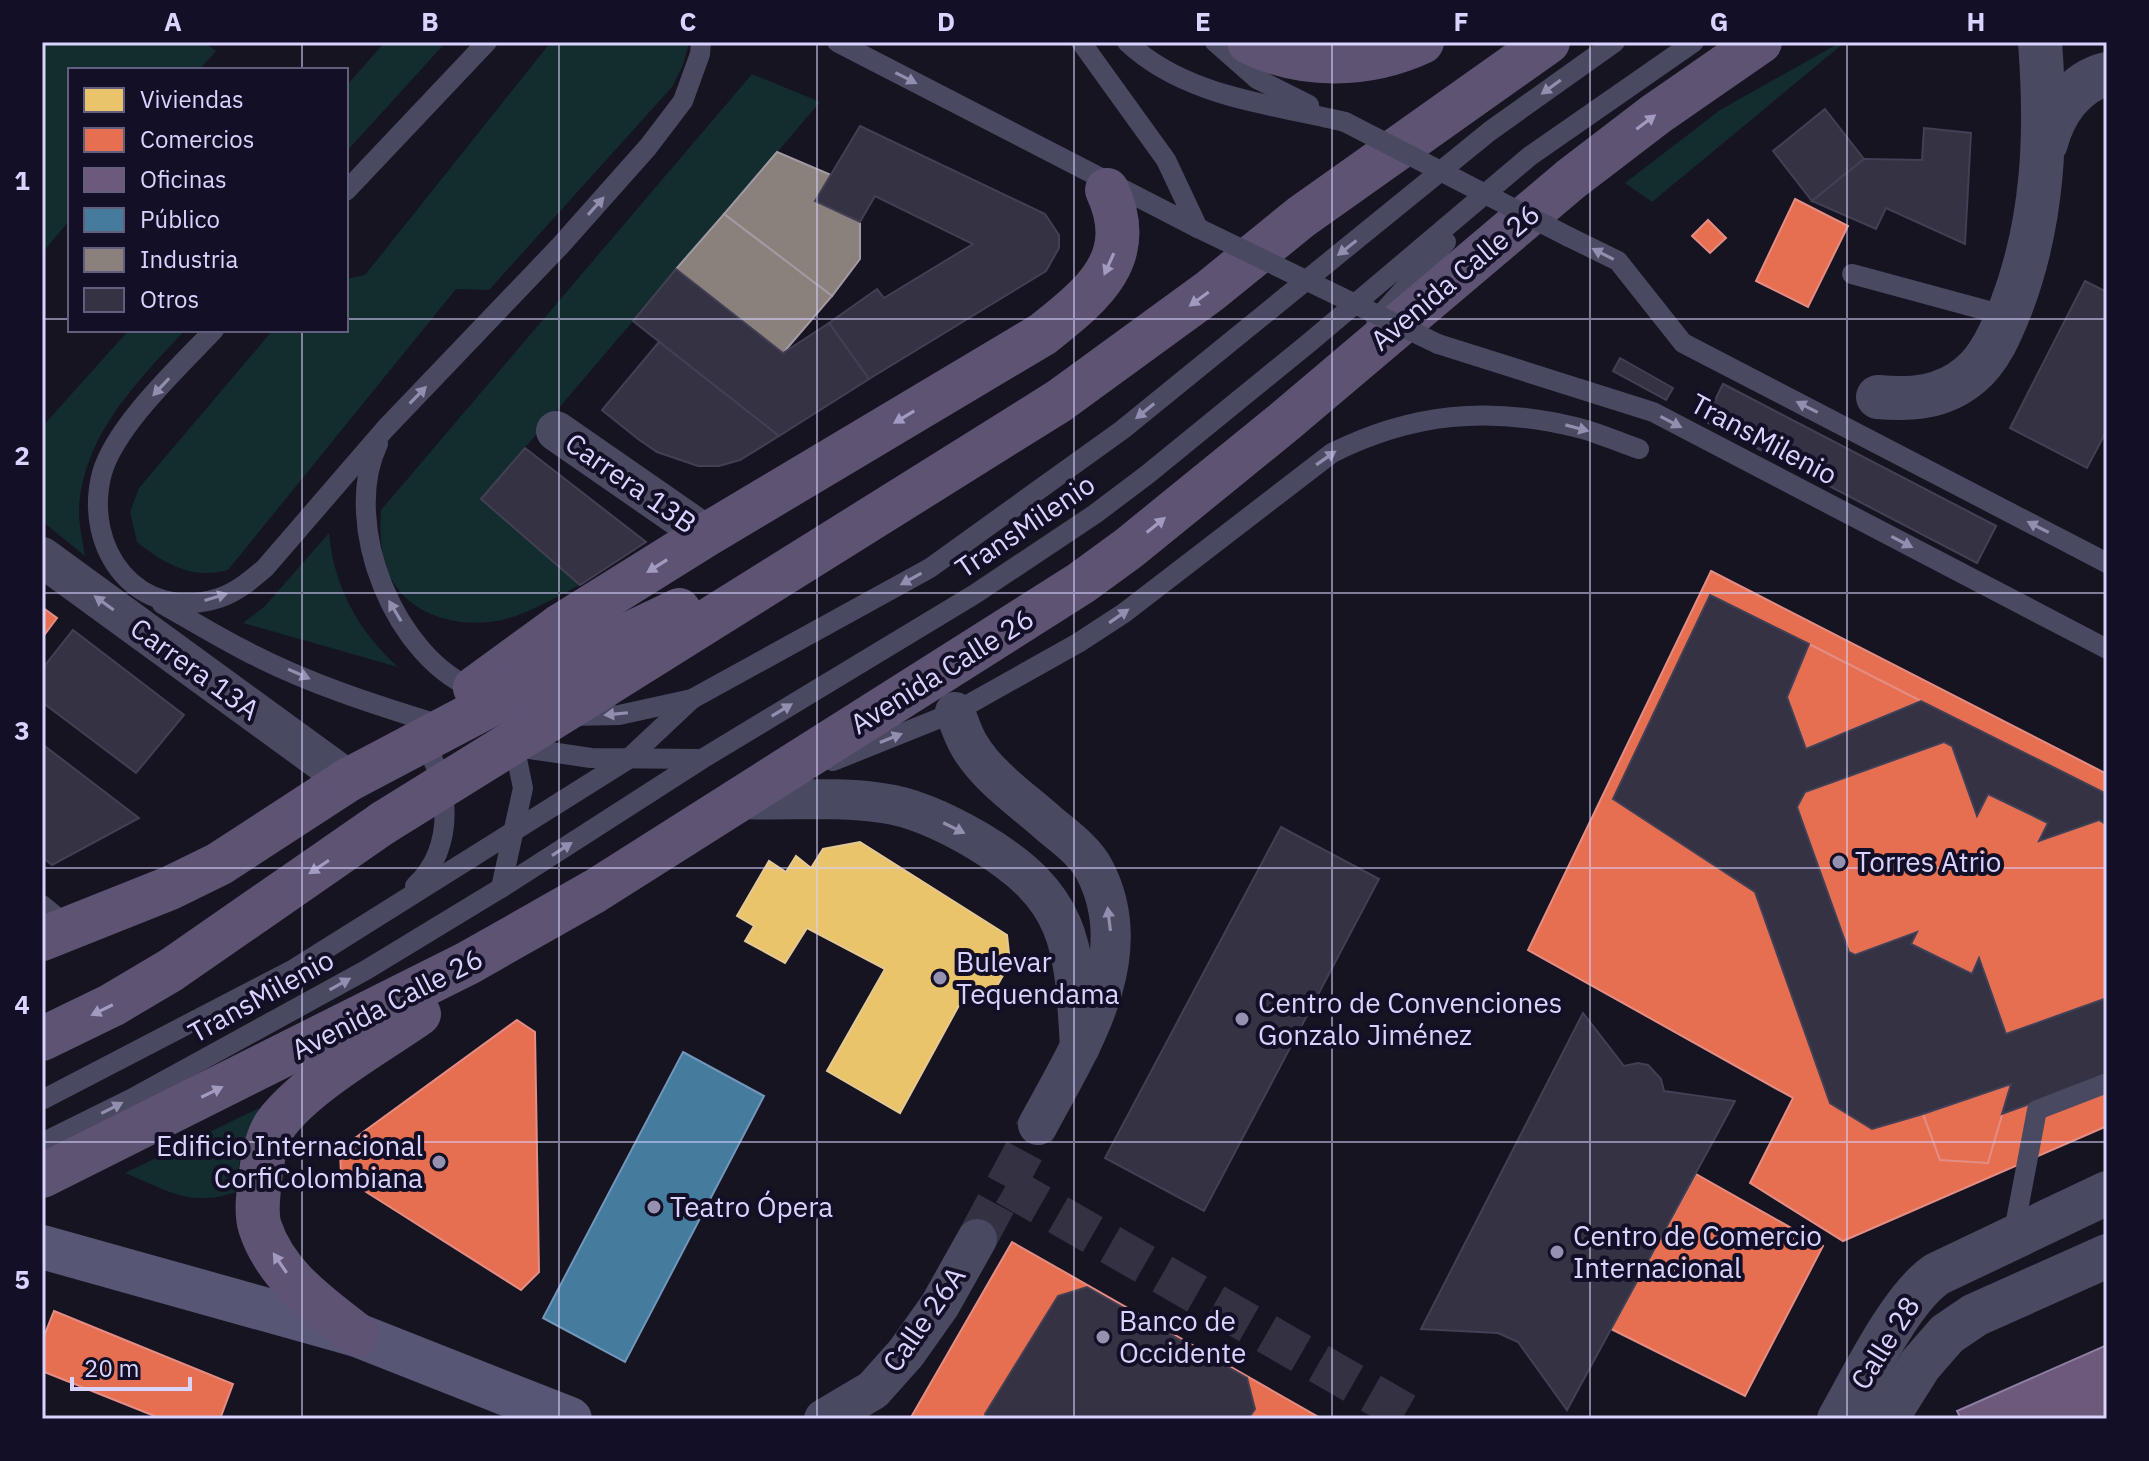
<svg xmlns="http://www.w3.org/2000/svg" width="2149" height="1461" font-family="'IBM Plex Sans',sans-serif">
	<style>
		.green { fill: #132c2d }
		.homes { fill: #e9c46a; stroke: #e4c997; stroke-width: 2 }
		.shops { fill: #e76f51; stroke: #e38d85; stroke-width: 2 }
		.offices { fill: #6d597a; stroke: #8d7ea2; stroke-width: 2 }
		.public { fill: #457b9d; stroke: #7196ba; stroke-width: 2 }
		.industry { fill: #8a817c; stroke: #a29aa3; stroke-width: 2 }
		.building { fill: #343243; stroke: #433f54; stroke-width: 2 }
		.lines { fill: none; stroke-linecap: round; stroke-linejoin: round }
		.minor-tunnel { stroke: #333142; stroke-width: 40; stroke-dasharray: 40 20; stroke-linecap: butt }
		.service { stroke: #4a4962; stroke-width: 20 }
		.minor { stroke: #4a4962; stroke-width: 40 }
		.tertiary { stroke: #4a4962; stroke-width: 44 }
		.secondary { stroke: #575674; stroke-width: 44 }
		.primary { stroke: #5e5373; stroke-width: 44 }
		.service-bridge { stroke: #4a4962; stroke-width: 20 }
		.primary-bridge { stroke: #5e5373; stroke-width: 44 }
		.oneway { fill: #928eb0 }
		.oneway2 { fill: #a29ac0 }
		.grid { fill: none; stroke: #d9d4ff; stroke-width: 2; stroke-opacity: 0.55 }
		.poi-dot { fill: #9591b1; stroke: #130f26; stroke-width: 3 }
		.labels { text-anchor: middle; stroke-width: 8; stroke-linejoin: round; paint-order: stroke }
		.street-label { font-size: 28px; fill: #d9d4ff; stroke: #130f26 }
		.poi-label { font-size: 28px; fill: #d9d4ff; stroke: #130f26; text-anchor: start }
		.neatline { fill: none; stroke: #d9d4ff; stroke-width: 3 }
		.grid-label { font-size: 26px; text-anchor: middle; font-weight: bold; fill: #d9d4ff }
	</style>
	<rect width="100%" height="100%" fill="#161421"/>
	<g class="green">
		<path d="M42,42H204L216,51L199,70H70V220L42,253Z"/>
		<path d="M385,42H446L346,152V86Z"/>
		<path d="M551,42L689,43L683,65L672,87L489,290L456,289L228,570C193,580 164,564 137,542L130,512L139,488L273,330H346V279L365,275Z"/>
		<path d="M1841,42H1845L1652,202L1625,183L1720,110Z"/>
		<path d="M752,74L820,102L481,499L580,585C556,597 531,612 506,619C460,631 401,615 386,566C380,548 380,529 381,510Z"/>
		<path d="M129,330H185C137,382 81,437 79,513C79,527 83,542 85,556L42,521V427Z"/>
		<path d="M329,533C334,587 358,631 398,667L243,623L265,606Z"/>
		<path d="M259,1108C246,1136 237,1161 236,1192C189,1208 168,1190 125,1173Z"/>
	</g>
	<path class="homes" d="M860,842L1007,935L1010,963L989,1000L969,987L900,1113L827,1071L885,969L807,928L785,963L745,941L754,926L737,916L769,861L786,872L796,856L811,868L823,849Z"/>
	<g class="shops">
		<path d="M1795,199L1848,226L1808,307L1756,281Z"/>
		<path d="M1708,220L1726,238L1710,253L1692,236Z"/>
		<path d="M1711,571L2107,774V1126L1843,1241L1750,1183L1793,1098L1528,950Z"/>
		<path d="M42,607L57,618L42,638Z"/>
		<path d="M1809,644L1921,701L1806,749L1787,697Z"/>
		<path d="M1944,742L1952,746L1977,816L1988,794L2048,823L2039,841L2099,820L2107,825V998L2006,1034L1979,958L1972,974L1911,944L1917,932L1855,955L1849,952L1797,807L1805,792Z"/>
		<path d="M517,1020L535,1032L539,1272L521,1290L341,1176L340,1149Z"/>
		<path d="M2011,1084L1988,1163L1940,1160L1923,1114Z"/>
		<path d="M1696,1174L1823,1246L1745,1396L1611,1329Z"/>
		<path d="M1012,1242L1322,1419H910Z"/>
		<path d="M54,1311L233,1384L220,1419H162L42,1371V1341Z"/>
	</g>
	<path class="offices" d="M2107,1345V1419H1961L1957,1411Z"/>
	<path class="public" d="M683,1052L764,1096L625,1362L543,1318Z"/>
	<g class="industry">
		<path d="M777,152L831,175L815,201L860,222V259L832,296L724,214Z"/>
		<path d="M724,214L832,296L783,353L676,269Z"/>
	</g>
	<g class="building">
		<path d="M1825,109L1864,159L1812,201L1773,151Z"/>
		<path d="M860,126L1045,214L1059,235V248L1046,271L869,379L829,323L877,289L884,298L973,244L875,196L860,222L815,201Z"/>
		<path d="M1924,128L1971,133L1965,244L1886,208L1876,229L1812,201L1864,159L1922,160Z"/>
		<path d="M676,269L783,353L829,323L869,379L779,436L633,321Z"/>
		<path d="M2085,281L2107,292V430L2087,468L2010,428Z"/>
		<path d="M659,342L779,436L740,460L719,466H698L657,452L638,439L602,410Z"/>
		<path d="M1620,358L1673,388L1666,400L1613,371Z"/>
		<path d="M1723,384L1996,526L1977,563L1705,421Z"/>
		<path d="M1723,384L1996,526L1977,563L1705,421Z"/>
		<path d="M525,448L646,542L580,585L481,499Z"/>
		<path d="M1710,595L1809,644L1787,697L1806,749L1921,701L2107,794V825L2099,820L2039,841L2048,823L1988,794L1977,816L1952,746L1944,742L1805,792L1797,807L1849,952L1855,955L1917,932L1911,944L1972,974L1979,958L2006,1034L2107,998V1076L2002,1114L2011,1084L1923,1114L1872,1129L1830,1103L1755,892L1613,799Z"/>
		<path d="M73,630L184,715L136,773L42,702V669Z"/>
		<path d="M42,744L139,818L52,865L42,857Z"/>
		<path d="M1281,827L1379,879L1204,1211L1105,1158Z"/>
		<path d="M1583,1013L1624,1066L1638,1063L1648,1065L1661,1079L1664,1091L1735,1101L1567,1410L1518,1342L1498,1333L1421,1329Z"/>
		<path d="M1087,1287L1247,1378L1255,1409L1248,1419H987L985,1414L1058,1296Z"/>
	</g>
	<g class="lines">
		<g class="minor-tunnel">
			<path d="M1006,1185L1416,1419"/>
			<path d="M977,1239L1038,1125"/>
		</g>
		<g class="service">
			<path d="M837,42L1198,228"/>
			<path d="M1081,42L1166,160L1198,228"/>
			<path d="M1127,42C1185,97 1271,104 1345,122"/>
			<path d="M1215,42L1257,79L1309,105"/>
			<path d="M346,191L487,42"/>
			<path d="M1569,237L1618,261L1683,343L2107,563"/>
			<path d="M1852,274L2007,316"/>
			<path d="M1376,320L1446,242"/>
			<path d="M214,330C180,366 116,425 102,473C82,549 138,624 219,598C237,592 251,580 265,568L385,429L560,246L648,147L683,101L700,54L701,42"/>
			<path d="M1438,344L1653,412L2107,649"/>
			<path d="M378,444C340,523 395,661 479,691"/>
			<path d="M162,604C189,619 215,635 242,649C306,683 375,705 444,726"/>
			<path d="M570,716L619,715L692,699"/>
			<path d="M516,747L591,758L700,759"/>
			<path d="M833,761L955,712L1078,643L1124,613L1332,453C1412,413 1488,406 1575,427C1597,432 1618,442 1639,449"/>
			<path d="M415,886C456,848 451,781 421,739"/>
			<path d="M501,888L523,788L513,740"/>
			<path d="M42,905L70,928"/>
			<path d="M42,1100L294,969L627,760L692,699L930,568L1122,430L1490,131L1615,42"/>
			<path d="M42,1143L131,1099L366,970L501,888L702,759L975,594L1095,514L1148,474L1310,342L1530,156L1694,42"/>
			<path d="M2013,1236L2037,1110L2107,1083"/>
		</g>
		<g class="minor">
			<path d="M556,431L706,535"/>
			<path d="M42,557L348,780"/>
			<path d="M955,712C959,722 963,735 969,745C987,776 1021,799 1047,822C1063,836 1084,850 1094,869C1141,957 1079,1048 1038,1125"/>
			<path d="M740,799C787,801 835,796 882,803C915,807 949,824 978,841C1073,898 1074,944 1080,1047"/>
			<path d="M824,1419L873,1390L906,1353L940,1305L977,1239"/>
		</g>
		<g class="tertiary">
			<path d="M2046,143C2054,113 2074,82 2107,74"/>
			<path d="M1878,397C1911,400 1943,398 1970,375C1990,359 2002,330 2011,307C2044,221 2047,133 2040,42"/>
			<path d="M1839,1419C1862,1379 1901,1298 1937,1274L2107,1193"/>
			<path d="M1886,1419L1920,1365L1947,1334L1975,1315L2107,1256"/>
		</g>
		<path class="secondary" d="M42,1247L357,1335L570,1419"/>
		<g class="primary">
			<path d="M1249,42C1303,69 1368,67 1422,42"/>
			<path d="M560,626L706,535L1043,334C1092,295 1139,259 1107,190"/>
			<path d="M585,655L679,610"/>
			<path d="M605,685L1059,401L1210,291L1301,217L1548,42"/>
			<path d="M42,939L170,888L219,864L348,780"/>
			<path d="M42,1039L112,1005L171,970L383,823"/>
			<path d="M42,1176L468,963L595,891L1081,583L1129,548L1284,422L1571,179L1656,114L1760,42"/>
			<path d="M357,1335C319,1305 276,1276 260,1227C255,1211 259,1189 261,1172C263,1156 267,1134 278,1121C310,1081 376,1044 419,1014"/>
		</g>
		<g class="service-bridge">
			<path d="M1345,122L1569,237"/>
			<path d="M1198,228L1438,344"/>
		</g>
		<g class="primary-bridge">
			<path d="M475,688L560,626"/>
			<path d="M348,780L585,655"/>
			<path d="M383,823L605,685"/>
		</g>
	</g>
	<defs><path id="oneway-solid" d="M-6-.8H1V-3.2L6.5 0L1 3.2V.8H-6Z" transform="scale(2)"/></defs>
	<g class="oneway">
		<use href="#oneway-solid" transform="translate(906 78) rotate(27)"/>
		<use href="#oneway-solid" transform="translate(1551 87) rotate(144)"/>
		<use href="#oneway-solid" transform="translate(596 206) rotate(-48)"/>
		<use href="#oneway-solid" transform="translate(1347 248) rotate(142)"/>
		<use href="#oneway-solid" transform="translate(1603 254) rotate(-153)"/>
		<use href="#oneway-solid" transform="translate(161 387) rotate(133)"/>
		<use href="#oneway-solid" transform="translate(418 395) rotate(-46)"/>
		<use href="#oneway-solid" transform="translate(1807 407) rotate(-153)"/>
		<use href="#oneway-solid" transform="translate(1145 411) rotate(141)"/>
		<use href="#oneway-solid" transform="translate(1671 422) rotate(28)"/>
		<use href="#oneway-solid" transform="translate(1577 428) rotate(15)"/>
		<use href="#oneway-solid" transform="translate(1326 458) rotate(-35)"/>
		<use href="#oneway-solid" transform="translate(2038 527) rotate(-153)"/>
		<use href="#oneway-solid" transform="translate(1902 542) rotate(28)"/>
		<use href="#oneway-solid" transform="translate(911 579) rotate(151)"/>
		<use href="#oneway-solid" transform="translate(216 597) rotate(-17)"/>
		<use href="#oneway-solid" transform="translate(104 603) rotate(-144)"/>
		<use href="#oneway-solid" transform="translate(395 611) rotate(-121)"/>
		<use href="#oneway-solid" transform="translate(1119 616) rotate(-35)"/>
		<use href="#oneway-solid" transform="translate(299 674) rotate(24)"/>
		<use href="#oneway-solid" transform="translate(782 710) rotate(-31)"/>
		<use href="#oneway-solid" transform="translate(616 714) rotate(174)"/>
		<use href="#oneway-solid" transform="translate(891 738) rotate(-22)"/>
		<use href="#oneway-solid" transform="translate(954 828) rotate(26)"/>
		<use href="#oneway-solid" transform="translate(562 849) rotate(-33)"/>
		<use href="#oneway-solid" transform="translate(1109 919) rotate(-97)"/>
		<use href="#oneway-solid" transform="translate(340 984) rotate(-29)"/>
		<use href="#oneway-solid" transform="translate(112 1108) rotate(-27)"/>
	</g>
	<g class="oneway2">
		<use href="#oneway-solid" transform="translate(1646 122) rotate(-37)"/>
		<use href="#oneway-solid" transform="translate(1109 264) rotate(114)"/>
		<use href="#oneway-solid" transform="translate(1199 299) rotate(144)"/>
		<use href="#oneway-solid" transform="translate(904 417) rotate(149)"/>
		<use href="#oneway-solid" transform="translate(1156 525) rotate(-39)"/>
		<use href="#oneway-solid" transform="translate(657 566) rotate(148)"/>
		<use href="#oneway-solid" transform="translate(319 867) rotate(146)"/>
		<use href="#oneway-solid" transform="translate(102 1010) rotate(154)"/>
		<use href="#oneway-solid" transform="translate(212 1092) rotate(-26)"/>
		<use href="#oneway-solid" transform="translate(280 1263) rotate(-124)"/>
	</g>
	<path class="grid" d="M302,42V70M559,42V1419M817,42V1419M1074,42V1419M1332,42V1419M1590,42V1419M1847,42V1419M42,319H70M346,319H2107M302,330V1419M42,593H2107M42,868H2107M42,1142H2107"/>
	<g class="poi-dot">
		<circle cx="1839" cy="862" r="8"/>
		<circle cx="940" cy="978" r="8"/>
		<circle cx="1242" cy="1019" r="8"/>
		<circle cx="439" cy="1162" r="8"/>
		<circle cx="654" cy="1207" r="8"/>
		<circle cx="1557" cy="1252" r="8"/>
		<circle cx="1103" cy="1337" r="8"/>
	</g>
	<g class="labels">
		<g class="street-label">
			<text transform="translate(1455 277) rotate(-40)" y="10">Avenida Calle 26</text>
			<text transform="translate(1764 439) rotate(28)" y="10">TransMilenio</text>
			<text transform="translate(631 483) rotate(35)" y="10">Carrera 13B</text>
			<text transform="translate(1025 526) rotate(-34)" y="10">TransMilenio</text>
			<text transform="translate(195 669) rotate(36)" y="10">Carrera 13A</text>
			<text transform="translate(942 671) rotate(-32)" y="10">Avenida Calle 26</text>
			<text transform="translate(261 996) rotate(-29)" y="10">TransMilenio</text>
			<text transform="translate(387 1004) rotate(-27)" y="10">Avenida Calle 26</text>
			<text transform="translate(924 1319) rotate(-55)" y="10">Calle 26A</text>
			<text transform="translate(1885 1343) rotate(-58)" y="10">Calle 28</text>
		</g>
		<g class="poi-label">
			<text x="1855" y="872">Torres Atrio</text>
			<text x="956" y="972">Bulevar<tspan x="956" dy="32">Tequendama</tspan></text>
			<text x="1258" y="1013">Centro de Convenciones<tspan x="1258" dy="32">Gonzalo Jiménez</tspan></text>
			<text x="423" y="1156" text-anchor="end">Edificio Internacional<tspan x="423" dy="32">CorfiColombiana</tspan></text>
			<text x="670" y="1217">Teatro Ópera</text>
			<text x="1573" y="1246">Centro de Comercio<tspan x="1573" dy="32">Internacional</tspan></text>
			<text x="1119" y="1331">Banco de<tspan x="1119" dy="32">Occidente</tspan></text>
		</g>
	</g>
	<rect width="2149" height="1461" fill="none" stroke="#130f26" stroke-width="88"/>
	<rect x="68" y="68" width="280" height="264" fill="#130f26" stroke="#625e7d" stroke-width="2"/>
	<rect x="84" y="88" width="40" height="24" fill="#e9c46a" stroke="#625e7d" stroke-width="2"/>
	<text x="140" y="108" font-size="24" fill="#d9d4ff">Viviendas</text>
	<rect x="84" y="128" width="40" height="24" fill="#e76f51" stroke="#625e7d" stroke-width="2"/>
	<text x="140" y="148" font-size="24" fill="#d9d4ff">Comercios</text>
	<rect x="84" y="168" width="40" height="24" fill="#6d597a" stroke="#625e7d" stroke-width="2"/>
	<text x="140" y="188" font-size="24" fill="#d9d4ff">Oficinas</text>
	<rect x="84" y="208" width="40" height="24" fill="#457b9d" stroke="#625e7d" stroke-width="2"/>
	<text x="140" y="228" font-size="24" fill="#d9d4ff">Público</text>
	<rect x="84" y="248" width="40" height="24" fill="#8a817c" stroke="#625e7d" stroke-width="2"/>
	<text x="140" y="268" font-size="24" fill="#d9d4ff">Industria</text>
	<rect x="84" y="288" width="40" height="24" fill="#343243" stroke="#625e7d" stroke-width="2"/>
	<text x="140" y="308" font-size="24" fill="#d9d4ff">Otros</text>
	<path d="M72 1377v12h118v-12" fill="none" stroke="#d9d4ff" stroke-width="4"/>
	<text x="84" y="1377" font-size="24" fill="#d9d4ff" stroke="#130f26" stroke-width="6" paint-order="stroke">20 m</text>
	<rect x="44" y="44" width="2061" height="1373" class="neatline"/>
	<g class="grid-label">
		<text x="173" y="31">A</text>
		<text x="430" y="31">B</text>
		<text x="688" y="31">C</text>
		<text x="946" y="31">D</text>
		<text x="1203" y="31">E</text>
		<text x="1461" y="31">F</text>
		<text x="1719" y="31">G</text>
		<text x="1976" y="31">H</text>
		<text x="22" y="190">1</text>
		<text x="22" y="465">2</text>
		<text x="22" y="740">3</text>
		<text x="22" y="1014">4</text>
		<text x="22" y="1289">5</text>
	</g>
</svg>
